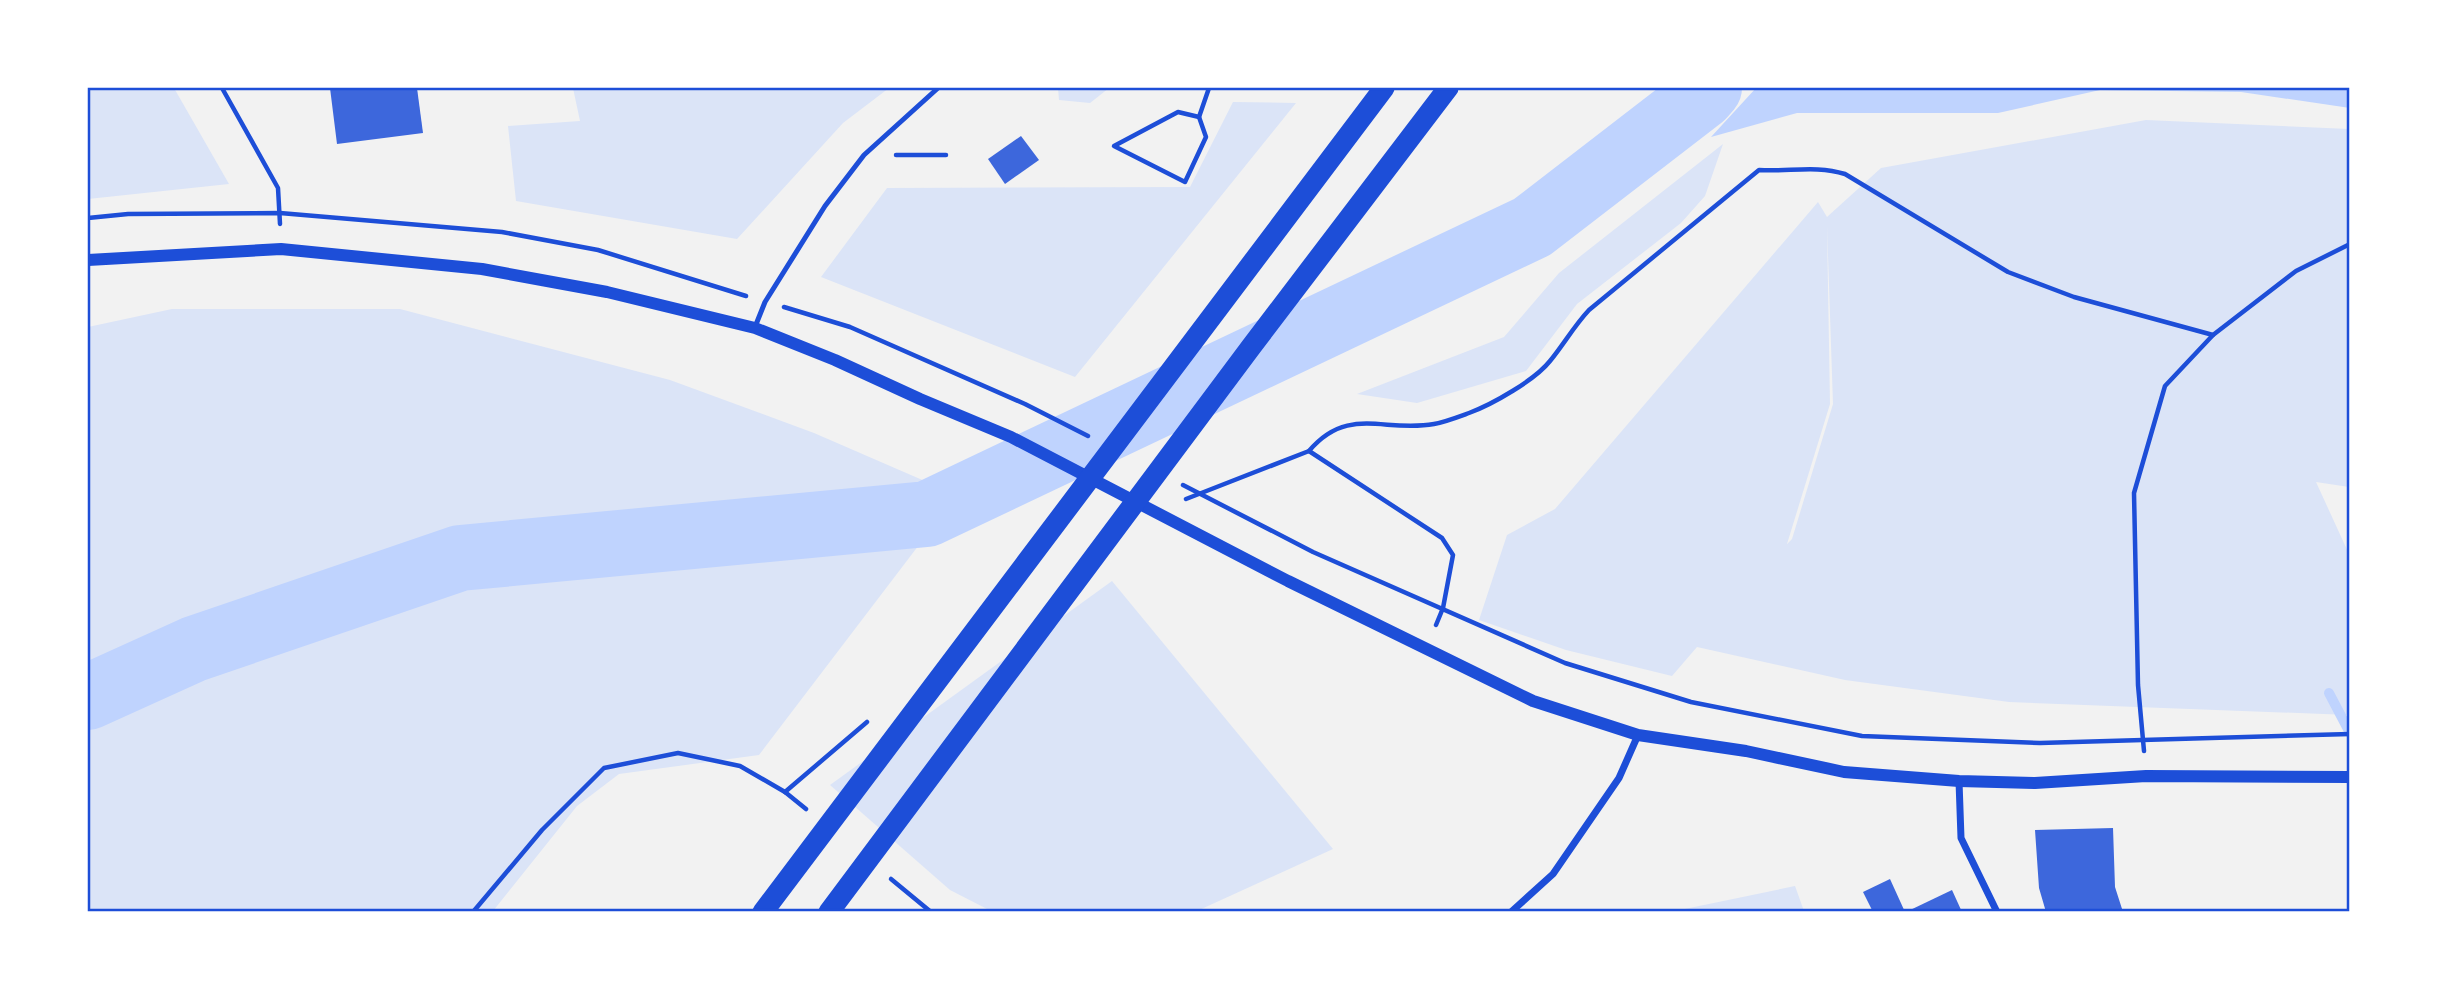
<svg xmlns="http://www.w3.org/2000/svg" width="2437" height="999" font-family="Poppins,sans-serif">
	<style>
		.green { fill: #dbe4f7; fill-rule: evenodd }
		.water { fill: #bfd3fe }
		.lines { fill: none; stroke-linecap: round; stroke-linejoin: round }
		.stream { stroke: #bfd3fe; stroke-width: 10 }
		.river { stroke: #bfd3fe; stroke-width: 66 }
		.building { fill: #3d67dc }
		.path { stroke: #1d4ed8; stroke-width: 4.5 }
		.service { stroke: #1d4ed8; stroke-width: 5 }
		.minor { stroke: #1d4ed8; stroke-width: 7 }
		.tertiary { stroke: #1d4ed8; stroke-width: 12 }
		.motorway { stroke: #1d4ed8; stroke-width: 21 }
		.neatline { fill: none; stroke: #1d4ed8; stroke-width: 2.5 }
	</style>
	<rect width="100%" height="100%" fill="#f2f2f2"/>
	<g class="green">
		<path d="M88,88H174L229,184L88,199Z"/>
		<path d="M573,88H889L843,123L737,239L516,201L508,126L580,121Z"/>
		<path d="M1058,88H1109L1090,103L1059,100Z"/>
		<path d="M1233,102L1296,103L1075,377L821,277L887,188L1190,187Z"/>
		<path d="M2146,120L2349,129V487L2316,482L2349,554V715L2009,702L1845,680L1697,647L1672,676L1566,650L1479,620L1507,535L1555,509L1818,202L1827,217L1881,168ZM1827,226L1833,404L1792,539L1787,544L1830,404Z"/>
		<path d="M1723,144L1705,196L1681,223L1577,304L1526,371L1417,403L1357,394L1504,337L1559,273Z"/>
		<path d="M172,309H400L670,380L814,433L957,495L759,755L619,774L577,806L493,911H88V327Z"/>
		<path d="M1112,581L1333,849L1197,911H991L950,890L830,785Z"/>
		<path d="M1795,886L1804,911H1675Z"/>
	</g>
	<path class="water" d="M1756,88H2349L2350,108L2241,92L2100,90L1998,113H1797L1711,137Z"/>
	<g class="lines">
		<path class="stream" d="M2329,693L2350,733"/>
		<path class="river" d="M88,697L194,649L460,558L927,514L1532,227L1702,96L1709,88"/>
	</g>
	<g class="building">
		<path d="M330,88H417L423,133L337,144Z"/>
		<path d="M1021,136L1039,160L1005,184L988,159Z"/>
		<path d="M2113,828L2115,887L2123,912H2046L2039,888L2035,830Z"/>
		<path d="M1890,879L1905,912H1873L1863,892Z"/>
		<path d="M1952,890L1962,912H1906Z"/>
	</g>
	<g class="lines">
		<g class="path">
			<path d="M222,88L278,188L280,224"/>
			<path d="M1178,112L1199,117L1206,137L1185,182L1114,146Z"/>
			<path d="M1199,117L1209,88"/>
			<path d="M896,155H946"/>
			<path d="M88,218L128,214L280,213L502,232L598,250L746,296"/>
			<path d="M784,307L850,327L1025,404L1088,436"/>
			<path d="M1309,451L1442,538L1453,555L1443,608L1436,625"/>
			<path d="M1183,485L1313,552L1565,663L1691,702L1862,736L2040,743L2350,734"/>
			<path d="M1186,499L1309,451C1348,405 1384,433 1434,424C1445,422 1458,417 1469,413C1493,404 1535,380 1550,361C1564,344 1574,326 1589,310L1759,170C1789,172 1816,165 1845,174L2008,272L2074,297L2213,335"/>
			<path d="M2144,751L2138,685L2134,493L2165,386L2213,335L2296,271L2350,244"/>
			<path d="M785,792L867,722"/>
			<path d="M891,879L931,912"/>
			<path d="M473,912L542,830L604,768L678,753L740,766L785,792L806,809"/>
		</g>
		<path class="service" d="M755,327L765,302L825,206L864,155L938,88"/>
		<g class="minor">
			<path d="M1959,781L1961,838L1997,912"/>
			<path d="M1511,912L1553,874L1619,778L1638,735"/>
		</g>
		<path class="tertiary" d="M88,260L281,249L482,269L607,292L755,328L835,360L920,399L1011,437L1288,581L1533,701L1638,735L1746,751L1844,772L1959,781L2035,783L2146,776L2350,777"/>
		<g class="motorway">
			<path d="M763,912L1384,88"/>
			<path d="M829,912L1251,347L1448,88"/>
		</g>
	</g>
	<rect width="2437" height="999" fill="none" stroke="#ffffff" stroke-width="178"/>
	<rect x="89" y="89" width="2259" height="821" class="neatline"/>
</svg>
